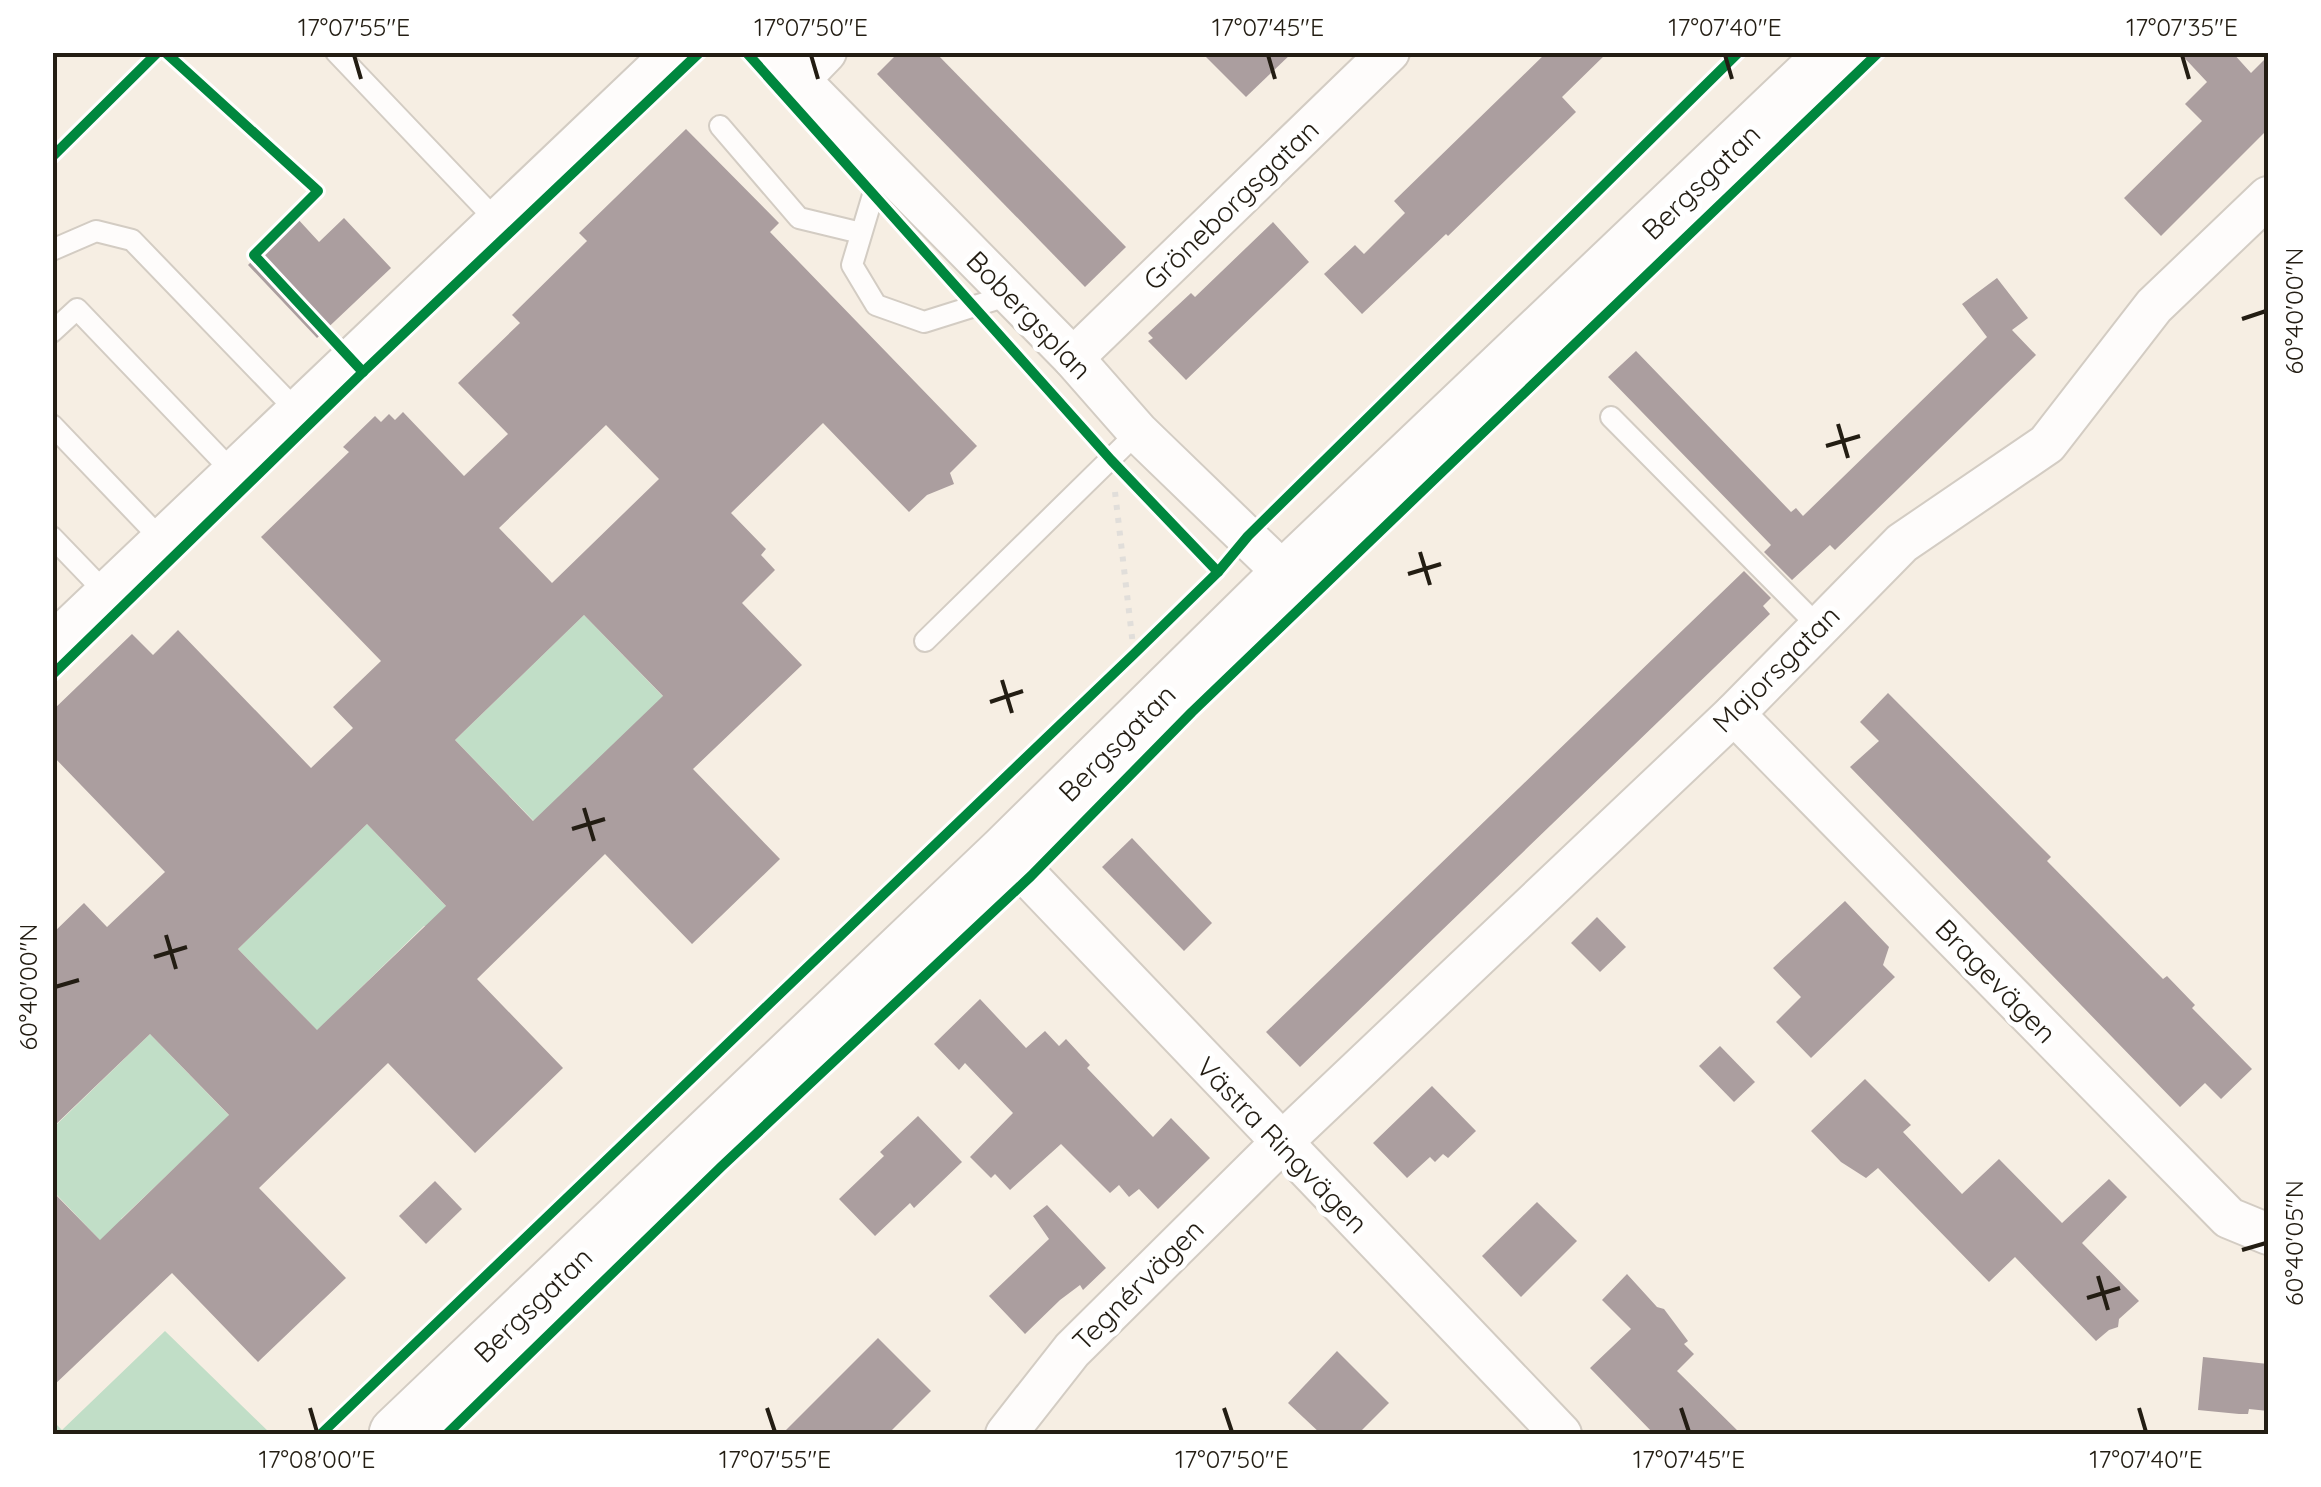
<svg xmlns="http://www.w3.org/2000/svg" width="2321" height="1487" font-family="Quicksand,sans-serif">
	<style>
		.green { fill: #c1dec7 }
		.building { fill: #ab9e9f; fill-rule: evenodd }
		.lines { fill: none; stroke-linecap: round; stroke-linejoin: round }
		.lane-casing { stroke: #d3ccc3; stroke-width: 24 }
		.street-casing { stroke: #d3ccc3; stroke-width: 44 }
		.secondary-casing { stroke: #d3ccc3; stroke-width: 59 }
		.path { stroke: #e1deda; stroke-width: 6; stroke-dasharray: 5 8; stroke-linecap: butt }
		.lane { stroke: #fefcfb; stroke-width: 20 }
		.street { stroke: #fefcfb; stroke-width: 40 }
		.secondary { stroke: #fefcfb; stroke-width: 55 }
		.cycleway-casing { stroke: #fff; stroke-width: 16 }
		.cycleway { stroke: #00873e; stroke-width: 10 }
		.ticks { fill: none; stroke: #231d13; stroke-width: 4 }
		.labels { text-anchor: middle; stroke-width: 10; stroke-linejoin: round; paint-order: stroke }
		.street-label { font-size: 28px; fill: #231d13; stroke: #fff }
		.neatline { fill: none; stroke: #231d13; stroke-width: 4 }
		.ticks-label { font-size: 25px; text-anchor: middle; fill: #231d13 }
	</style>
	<rect width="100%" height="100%" fill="#f6eee3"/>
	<g class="green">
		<path d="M584,615L683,717L554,842L455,740Z"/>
		<path d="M367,824L466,927L424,926L338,1010L337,1051L238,949Z"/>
		<path d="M150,1034L249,1136H208L121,1219L120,1261L53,1191V1128Z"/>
		<path d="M165,1331L271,1434H53V1421L62,1430Z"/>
	</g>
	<g class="building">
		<path d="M899,52H935L1126,247L1085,287L877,74Z"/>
		<path d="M1201,52H1293L1246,97Z"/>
		<path d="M1547,52H1608L1562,97L1576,112L1448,236L1446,234L1362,314L1324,274L1355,245L1364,254L1405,213L1394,201Z"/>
		<path d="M2179,52H2232L2251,73L2268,56V129L2161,236L2124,198L2202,121L2185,104L2207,82Z"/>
		<path d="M686,129L779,223L770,232L977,446L950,473L954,484L927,495L909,512L823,423L731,513L766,549L761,555L775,570L742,603L802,665L693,769L780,859L692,944L605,854L477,979L563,1068L475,1153L388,1063L259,1188L346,1278L258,1362L172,1273L52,1387V1191L100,1240L229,1115L150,1034L52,1128V934L84,903L107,927L165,872L52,755V711L132,634L153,655L178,630L311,768L353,728L333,707L381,661L261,537L349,452L343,447L375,416L381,422L389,414L395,420L403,412L464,476L508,434L458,383L520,323L512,315L587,241L579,233ZM606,425L659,479L552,583L499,528ZM584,615L663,696L533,821L455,740ZM367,824L446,906L317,1030L238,949Z"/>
		<path d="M296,217L319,242L344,218L391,268L317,338L248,265Z"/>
		<path d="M1273,222L1309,262L1186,380L1148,341L1153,338L1148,333L1191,293L1195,297Z"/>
		<path d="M1997,278L2028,318L2012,330L2036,355L1835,550L1830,545L1792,580L1764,552L1771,545L1608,377L1636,351L1791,512L1796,508L1803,516L1987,337L1962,304Z"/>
		<path d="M1744,571L1771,598L1763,606L1770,614L1300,1067L1266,1032Z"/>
		<path d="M1888,693L2051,857L2047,861L2163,979L2167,976L2195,1005L2192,1008L2252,1069L2221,1099L2205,1083L2180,1107L1850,767L1879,741L1860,722Z"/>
		<path d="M1132,838L1212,923L1184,951L1102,867Z"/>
		<path d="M1845,901L1889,947L1883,965L1895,977L1811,1058L1776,1022L1801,997L1773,968Z"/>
		<path d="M1597,917L1626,947L1600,972L1571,943Z"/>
		<path d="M980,999L1026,1048L1045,1031L1059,1046L1066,1039L1090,1065L1087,1068L1153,1137L1171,1118L1210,1158L1158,1209L1139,1189L1129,1197L1119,1185L1110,1193L1061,1144L1010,1190L995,1174L991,1178L970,1157L1013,1113L965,1063L959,1070L934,1044Z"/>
		<path d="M1720,1046L1755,1082L1734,1102L1699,1066Z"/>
		<path d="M1865,1079L1911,1125L1903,1132L1962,1194L1999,1159L2062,1223L2109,1179L2127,1197L2082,1243L2139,1301L2119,1319L2118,1327L2109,1330L2096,1341L2015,1257L1989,1282L1878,1168L1866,1178L1841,1162L1811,1131Z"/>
		<path d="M1432,1086L1476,1131L1448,1158L1443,1154L1435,1162L1430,1157L1407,1178L1373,1143Z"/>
		<path d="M918,1116L962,1162L914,1208L910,1203L875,1236L839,1199L884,1156L880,1152Z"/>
		<path d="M435,1181L462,1209L426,1244L399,1216Z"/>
		<path d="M1537,1202L1577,1241L1521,1297L1482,1256Z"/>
		<path d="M1047,1205L1106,1268L1083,1290L1080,1285L1060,1300L1025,1334L989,1296L1049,1239L1033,1216Z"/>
		<path d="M1627,1274L1657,1307L1664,1309L1688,1341L1684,1344L1694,1354L1677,1371L1741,1434H1654L1590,1368L1631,1329L1602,1300Z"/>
		<path d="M878,1338L931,1391L888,1434H782Z"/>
		<path d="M1337,1351L1389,1403L1358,1434H1321L1288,1403Z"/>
		<path d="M2203,1357L2268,1364V1411L2249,1409L2248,1414H2239L2198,1410Z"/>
	</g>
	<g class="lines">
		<g class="lane-casing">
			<g id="lane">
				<path d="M336,52L497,221"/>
				<path d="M720,126L799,218L861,233"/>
				<path d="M876,158L873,195L852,265L876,305L924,322L1010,295"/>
				<path d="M52,250L96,231L132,240L297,411"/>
				<path d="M52,332L77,309L233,472"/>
				<path d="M1611,417L1818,626"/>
				<path d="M52,425L162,540"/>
				<path d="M52,537L106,593"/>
				<path d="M925,641L1138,432"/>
			</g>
		</g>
		<g class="street-casing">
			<g id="street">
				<path d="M772,52L1073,358L1138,432L1287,576"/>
				<path d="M799,80L826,52"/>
				<path d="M1073,358L1389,52"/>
				<path d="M52,644L674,52"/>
				<path d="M1734,714L2229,1218L2268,1234"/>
				<path d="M1006,853L1561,1434"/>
				<path d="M1006,1434L1072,1350L1280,1144L1734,714L1902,543L2047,444L2154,306L2268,197"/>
			</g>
		</g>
		<g class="secondary-casing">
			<path id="secondary" d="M397,1434L1006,853L1287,576L1837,52"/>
		</g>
		<path class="path" d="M1115,492L1134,654"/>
		<use href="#lane" class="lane"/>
		<use href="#street" class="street"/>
		<use href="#secondary" class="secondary"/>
		<g class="cycleway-casing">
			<g id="cycleway">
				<path d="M165,52L318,191L254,255L363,372"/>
				<path d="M746,52L1111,460L1218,572"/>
				<path d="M52,157L158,52"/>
				<path d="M52,675L363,372L700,52"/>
				<path d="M321,1434L1134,654L1218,572L1248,536L1739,52"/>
				<path d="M447,1434L722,1166L1031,876L1192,712L1879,52"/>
			</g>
		</g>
		<use href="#cycleway" class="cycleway"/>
	</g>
	<path class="ticks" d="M354,55L361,79M811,55L818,79M1268,55L1275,79M1725,55L1732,79M2182,55L2189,79M2242,319L2266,311M1838,424L1848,458M1826,446L1860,436M1420,552L1430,585M1408,574L1441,564M1002,680L1012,713M990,702L1023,691M584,808L594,841M572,829L605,819M166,935L176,969M154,957L187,947M55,987L79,980M2242,1250L2266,1243M2098,1276L2108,1310M2087,1298L2120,1288M310,1408L317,1432M767,1408L775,1432M1224,1408L1232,1432M1681,1408L1689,1432M2139,1408L2146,1432"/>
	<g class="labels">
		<g class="street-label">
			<text transform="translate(1701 182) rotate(-44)" y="10">Bergsgatan</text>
			<text transform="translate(1231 205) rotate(-44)" y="10">Gröneborgsgatan</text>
			<text transform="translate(1029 315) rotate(46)" y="10">Bobergsplan</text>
			<text transform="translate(1776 669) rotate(-45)" y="10">Majorsgatan</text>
			<text transform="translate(1117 743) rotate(-45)" y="10">Bergsgatan</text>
			<text transform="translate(1996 981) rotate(46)" y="10">Bragevägen</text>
			<text transform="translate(1282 1145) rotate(46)" y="10">Västra Ringvägen</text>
			<text transform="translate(1138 1285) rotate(-45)" y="10">Tegnérvägen</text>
			<text transform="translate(533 1305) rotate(-44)" y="10">Bergsgatan</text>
		</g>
	</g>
	<rect width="2321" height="1487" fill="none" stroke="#ffffff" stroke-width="110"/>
	<rect x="55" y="55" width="2211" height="1377" class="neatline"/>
	<g class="ticks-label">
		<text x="354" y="36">17°07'55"E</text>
		<text x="811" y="36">17°07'50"E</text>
		<text x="1268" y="36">17°07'45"E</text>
		<text x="1725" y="36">17°07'40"E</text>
		<text x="2182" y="36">17°07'35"E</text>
		<text transform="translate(2294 311) rotate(-90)" y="9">60°40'00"N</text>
		<text transform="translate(28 987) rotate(-90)" y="9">60°40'00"N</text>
		<text transform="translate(2294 1243) rotate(-90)" y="9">60°40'05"N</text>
		<text x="317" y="1468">17°08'00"E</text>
		<text x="775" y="1468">17°07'55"E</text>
		<text x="1232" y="1468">17°07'50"E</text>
		<text x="1689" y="1468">17°07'45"E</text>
		<text x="2146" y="1468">17°07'40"E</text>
	</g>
</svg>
